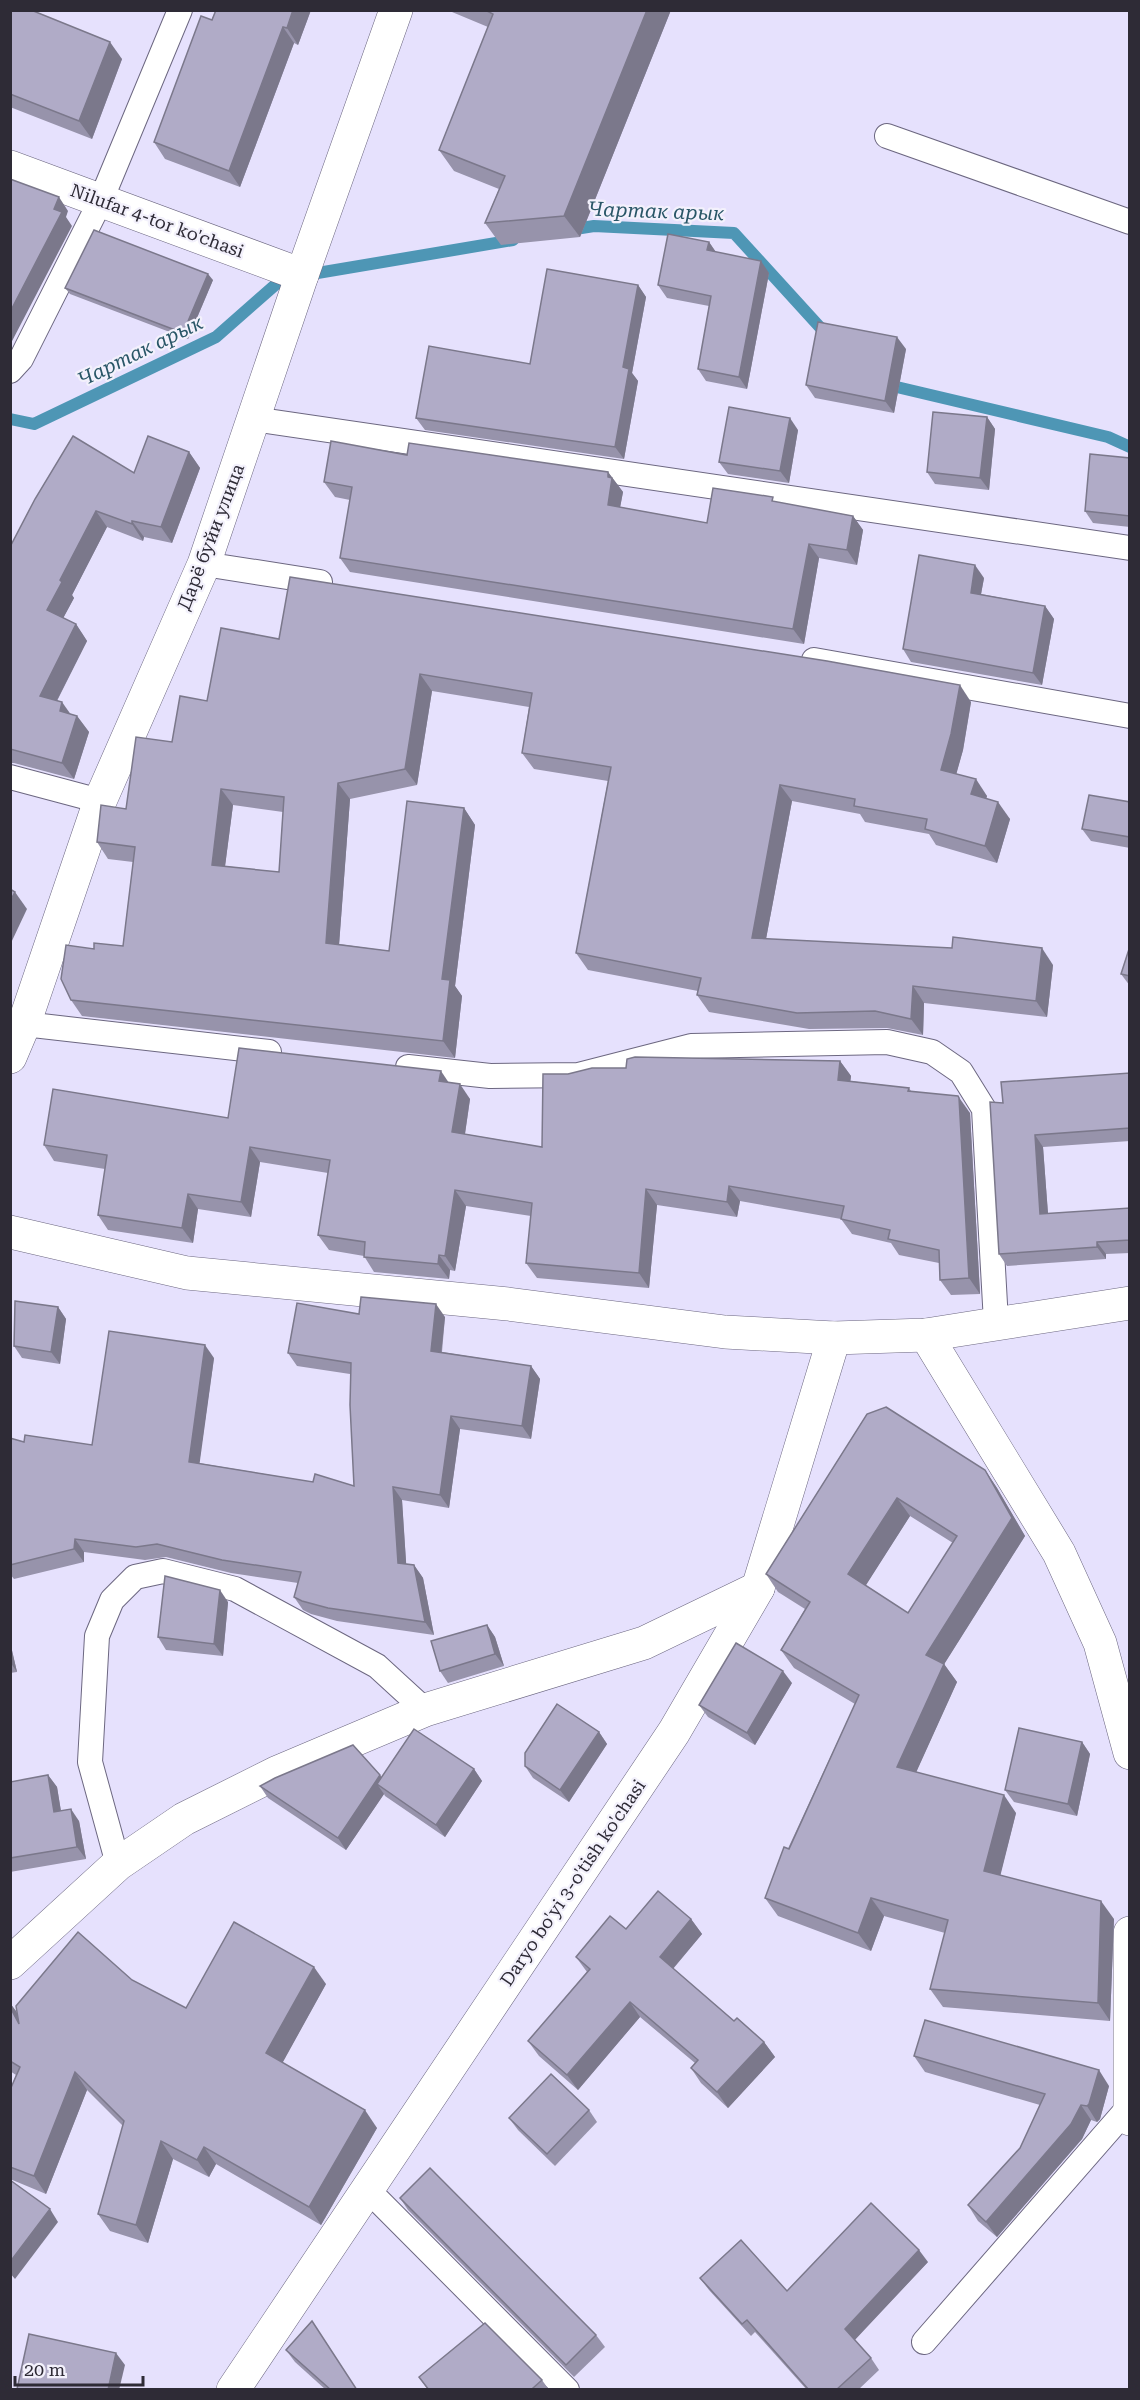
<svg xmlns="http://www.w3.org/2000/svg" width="1140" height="2400" font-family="'Roboto Serif',serif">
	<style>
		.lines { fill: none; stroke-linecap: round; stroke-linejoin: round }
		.stream { stroke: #4e96b5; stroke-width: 12 }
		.service-casing { stroke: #6c6780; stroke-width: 26 }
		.minor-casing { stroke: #6c6780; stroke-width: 34 }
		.tertiary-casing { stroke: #6c6780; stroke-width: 34 }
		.service { stroke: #fff; stroke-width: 24 }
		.minor { stroke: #fff; stroke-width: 33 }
		.tertiary { stroke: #fff; stroke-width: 33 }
		.wall { fill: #9793ab; fill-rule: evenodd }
		.shaded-wall { fill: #7b788b }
		.building { fill: #b0abc7; stroke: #7b788b; stroke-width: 1.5; fill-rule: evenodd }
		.labels { text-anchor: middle; stroke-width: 4.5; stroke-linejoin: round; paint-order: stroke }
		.street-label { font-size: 18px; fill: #2e2b36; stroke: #f3f1fc }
		.water-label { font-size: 20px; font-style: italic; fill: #295667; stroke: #f3f1fc }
	</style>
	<rect width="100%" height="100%" fill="#e6e1fd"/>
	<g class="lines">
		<g class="stream">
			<path d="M569,230L594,226L734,233L827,335"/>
			<path d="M884,384L1108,437L1130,447"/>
			<path d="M10,419L34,424L216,337L282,279L513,240"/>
		</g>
		<g class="service-casing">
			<g id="service">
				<path d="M887,136L1130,222"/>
				<path d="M10,371L21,359L101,200L180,10"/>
				<path d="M254,419L1130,548"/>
				<path d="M204,564L320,582"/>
				<path d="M814,660L1130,716"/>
				<path d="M10,777L100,801"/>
				<path d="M24,1024L269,1052"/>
				<path d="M408,1067L490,1076L578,1075L691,1046L887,1042L932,1052L961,1072L984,1109L996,1322"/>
				<path d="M118,1864L90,1762L97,1636L112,1600L135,1577L163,1571L235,1589L377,1666L425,1710"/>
				<path d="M367,2189L567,2390"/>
				<path d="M924,2342L1129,2107"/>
			</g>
		</g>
		<g class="minor-casing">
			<g id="minor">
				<path d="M10,167L302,275"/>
				<path d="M10,1057L24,1024L100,801L204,564L302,275L396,10"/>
				<path d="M926,1335L1059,1553L1100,1643L1130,1753"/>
				<path d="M1130,1933V2119"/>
				<path d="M10,1963L118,1864L184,1819L276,1773L425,1710L644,1643L758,1588"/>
				<path d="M233,2390L674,1732L758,1588L834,1338"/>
			</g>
		</g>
		<g class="tertiary-casing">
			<path id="tertiary" d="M10,1232L187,1273L508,1304L725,1332L834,1338L926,1335L1130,1303"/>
		</g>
		<use href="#service" class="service"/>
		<use href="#minor" class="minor"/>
		<use href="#tertiary" class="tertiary"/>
	</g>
	<g class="wall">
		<path d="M10,10L122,59L92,139L10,107Z"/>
		<path d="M216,10H311L298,45L294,43L240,187L165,159L154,142Z"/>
		<path d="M451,10H671L580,237L501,245L485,223L499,189L454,171L439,150L488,27L452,12Z"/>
		<path d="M709,242L716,252L769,273L747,389L706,381L698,369L709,306L667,298L658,285Z"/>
		<path d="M213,280L188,339L70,294L65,288Z"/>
		<path d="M638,285L646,297L632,373L638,381L624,459L425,430L416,418L530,364Z"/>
		<path d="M906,349L894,413L815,398L806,385Z"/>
		<path d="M987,417L995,429L989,490L935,484L927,472Z"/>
		<path d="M798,430L789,483L728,474L719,462Z"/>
		<path d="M189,452L200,468L172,543L144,537L143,541L107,527L72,595L74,598L63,618L76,624L87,641L57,701L70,714L77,716L89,732L74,779L14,763H10V547L134,473Z"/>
		<path d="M407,455L608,472L623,492L620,507L707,523L777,502L853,516L863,530L857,565L819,558L804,644L350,572L340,558L350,500L335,497L324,482Z"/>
		<path d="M1130,458V527L1093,523L1085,511Z"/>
		<path d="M984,578L981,594L1045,606L1054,619L1042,685L911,662L903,649Z"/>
		<path d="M279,639L971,702L963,750L956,774L987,796L986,799L1010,819L997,863L936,845L929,834L865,822L860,814L792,801L766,939L1053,965L1047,1017L924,1003L923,1035L887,1028L809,1029L709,1012L697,995L698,991L588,970L576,953L608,781L534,769L522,753L529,707L432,691L417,785L350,799L339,944L389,951L464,808L475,825L455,986L462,996L455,1058L82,1016L71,1000L94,949L123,946L133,862L108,859L97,842L126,809L172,742L207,701ZM233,805L283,812L279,872L225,866Z"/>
		<path d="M1130,802V848L1091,841L1082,829Z"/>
		<path d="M1130,946V986L1121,974Z"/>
		<path d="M840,1061L851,1076L850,1081L909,1088L911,1091L970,1113L980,1294L951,1295L940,1280L939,1263L899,1255L891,1243L852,1234L841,1219L740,1201L737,1217L657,1205L649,1288L537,1278L526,1263L531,1216L466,1206L455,1271L450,1270L449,1279L374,1272L364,1256L329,1250L318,1235L328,1173L260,1162L251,1217L198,1209L193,1243L108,1230L98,1215L105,1169L54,1161L44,1145L228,1118L449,1082L470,1099L465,1134L542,1147L568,1074L626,1068Z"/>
		<path d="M1130,1073V1141L1043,1147L1048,1214L1130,1208V1253L1106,1254V1259L1007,1266L999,1254L1003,1103Z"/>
		<path d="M58,1307L66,1319L60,1364L22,1358L14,1346Z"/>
		<path d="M359,1314L445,1317L442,1352L531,1366L540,1379L531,1439L460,1429L449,1508L402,1500L406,1564L414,1565L423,1578L434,1635L337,1621L311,1614L303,1610L294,1597L298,1583L231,1573L166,1557L145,1560L84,1552V1562L14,1579L10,1574V1438L24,1442L92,1445L214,1358L199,1463L313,1482L354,1486L350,1374L297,1366L288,1353Z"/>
		<path d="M867,1414L985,1470L997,1488L1025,1536L944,1664L957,1682L916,1772L1016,1813L1000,1875L1114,1919L1110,2021L943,2007L930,1989L945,1933L884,1916L871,1951L778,1916L765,1898L855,1704L794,1668L781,1650L805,1609L778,1592L766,1574ZM910,1516L953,1543L908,1613L865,1586Z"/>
		<path d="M228,1602L223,1656L166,1650L158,1637Z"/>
		<path d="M487,1625L495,1637L504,1666L448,1683L440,1671Z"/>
		<path d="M10,1642L17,1672L10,1673Z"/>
		<path d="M792,1683L755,1745L708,1717L699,1705Z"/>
		<path d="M599,1732L607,1744L569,1802L533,1778L525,1766Z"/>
		<path d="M1082,1742L1090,1754L1077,1816L1014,1802L1005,1790Z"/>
		<path d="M474,1769L482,1781L445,1837L385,1796L384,1794L346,1850L268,1798L260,1786L382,1777Z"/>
		<path d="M48,1775L57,1787L61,1811L79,1821L86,1859L10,1872V1782Z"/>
		<path d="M691,1919L702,1934L673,1969L734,2021L764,2042L775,2057L728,2108L701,2083L691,2068L695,2063L640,2017L578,2090L539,2056L528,2041L587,1972L576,1957L626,1929Z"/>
		<path d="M132,1980L186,2008L326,1984L282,2063L377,2128L321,2225L216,2164L209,2177L173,2159L148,2243L110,2231L98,2214L123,2126L87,2090L46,2194L10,2179V2090L16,2075L10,2071V2003L17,2013Z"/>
		<path d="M914,2056L1109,2086L1100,2119L1097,2122L1091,2120L1082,2139L997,2237L978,2221L968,2205L1020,2148L1040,2105L925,2072Z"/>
		<path d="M589,2110L597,2122L555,2166L518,2130L509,2118Z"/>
		<path d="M400,2198L596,2335L605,2347L574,2377L408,2210Z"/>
		<path d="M928,2262L854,2340L871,2358L879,2370L858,2390H807L755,2332L751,2336L709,2290L700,2278L787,2291Z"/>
		<path d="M286,2350L357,2390H326L295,2362Z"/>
		<path d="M419,2377L542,2380L549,2390H428Z"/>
	</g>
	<g class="shaded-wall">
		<path d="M293,10H311L298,45L287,28Z"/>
		<path d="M647,10H671L580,237L564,216Z"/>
		<path d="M283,27L294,43L240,187L229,171Z"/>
		<path d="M110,42L122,59L92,139L79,121Z"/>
		<path d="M59,197L68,211L66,217L72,226L10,345V312Z"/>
		<path d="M709,242L717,254L707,250Z"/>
		<path d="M761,261L769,273L747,389L739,377Z"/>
		<path d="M208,274L213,280L188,339L183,333Z"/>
		<path d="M638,285L646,297L632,373L638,381L624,459L615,447L623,367Z"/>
		<path d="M897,337L906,349L894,413L885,401Z"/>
		<path d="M987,417L995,429L989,490L980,478Z"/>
		<path d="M790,418L798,430L789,483L780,471Z"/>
		<path d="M189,452L200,468L172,543L161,527Z"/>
		<path d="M608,472L623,492L618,519L608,505Z"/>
		<path d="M96,511L107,527L72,595L74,598L59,626L47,610L60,580Z"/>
		<path d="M853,516L863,530L857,565L847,550Z"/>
		<path d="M132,521L144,537L143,541L132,524Z"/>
		<path d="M809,544L819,558L804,644L793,629Z"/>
		<path d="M975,565L984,578L979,605L971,593Z"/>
		<path d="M1045,606L1054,619L1042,685L1033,673Z"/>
		<path d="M76,624L87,641L51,712L40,696Z"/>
		<path d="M420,674L432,691L417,785L405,769Z"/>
		<path d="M960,685L971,702L963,750L953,786L941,770Z"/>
		<path d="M62,702L74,719L60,711Z"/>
		<path d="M77,716L89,732L74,779L62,763Z"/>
		<path d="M976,779L987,796L982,811L971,794Z"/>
		<path d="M338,783L350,799L338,959L326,943Z"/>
		<path d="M780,785L792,801L763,955L752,938Z"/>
		<path d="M221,789L233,805L223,882L212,865Z"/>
		<path d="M998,802L1010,819L997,863L985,846Z"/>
		<path d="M464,808L475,825L455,986L462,996L455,1058L443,1041L442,979Z"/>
		<path d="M15,892L27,909L10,945V901Z"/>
		<path d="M1042,948L1053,965L1047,1017L1036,1001Z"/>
		<path d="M913,986L924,1003L923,1035L911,1019Z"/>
		<path d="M840,1061L851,1076L849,1095L838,1080Z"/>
		<path d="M441,1071L451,1086L439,1081Z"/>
		<path d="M460,1084L470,1099L463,1147L452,1132Z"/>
		<path d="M958,1096L970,1113L980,1294L969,1278Z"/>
		<path d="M1035,1135L1043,1147L1049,1227L1040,1214Z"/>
		<path d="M250,1147L260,1162L251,1217L241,1202Z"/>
		<path d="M729,1186L740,1201L737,1217L727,1202Z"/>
		<path d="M646,1189L657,1205L649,1288L639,1273Z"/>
		<path d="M455,1190L466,1206L455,1271L445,1256Z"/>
		<path d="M188,1194L198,1209L193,1243L182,1228Z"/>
		<path d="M1097,1242L1106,1254V1259L1097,1247Z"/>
		<path d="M439,1255L450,1270L449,1279L438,1264Z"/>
		<path d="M436,1304L445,1317L440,1364L431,1351Z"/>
		<path d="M58,1307L66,1319L60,1364L51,1352Z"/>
		<path d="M205,1345L214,1358L198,1475L189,1462Z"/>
		<path d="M531,1366L540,1379L531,1439L522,1426Z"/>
		<path d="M451,1416L460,1429L449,1508L440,1495Z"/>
		<path d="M985,1470L997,1488L1025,1536L938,1674L926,1655Z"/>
		<path d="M393,1487L402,1500L407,1576L398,1563Z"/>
		<path d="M897,1498L910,1516L861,1593L848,1574Z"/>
		<path d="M75,1539L84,1552V1562L74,1549Z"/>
		<path d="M414,1565L423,1578L434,1635L425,1622Z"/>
		<path d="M220,1590L228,1602L223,1656L214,1644Z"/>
		<path d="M487,1625L495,1637L504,1666L495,1654Z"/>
		<path d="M10,1642L17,1672L10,1662Z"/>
		<path d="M944,1664L957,1682L910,1786L897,1767Z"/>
		<path d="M783,1671L792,1683L755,1745L747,1733Z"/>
		<path d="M599,1732L607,1744L569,1802L560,1790Z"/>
		<path d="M1082,1742L1090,1754L1077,1816L1068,1804Z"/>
		<path d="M474,1769L482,1781L445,1837L436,1825Z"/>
		<path d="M48,1775L57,1787L63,1824L54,1812Z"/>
		<path d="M380,1775L388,1787L377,1784L384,1794L346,1850L338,1838Z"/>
		<path d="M1004,1795L1016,1813L997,1889L984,1871Z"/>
		<path d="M71,1809L79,1821L86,1859L77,1847Z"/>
		<path d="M871,1898L884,1916L871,1951L858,1933Z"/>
		<path d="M1101,1901L1114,1919L1110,2021L1098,2003Z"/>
		<path d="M691,1919L702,1934L670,1972L660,1957Z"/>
		<path d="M314,1967L326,1984L278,2071L266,2053Z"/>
		<path d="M630,2002L640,2017L578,2090L567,2075Z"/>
		<path d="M10,2003L16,2011L31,2042L19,2024L10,2007Z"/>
		<path d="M764,2042L775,2057L728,2108L717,2092Z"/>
		<path d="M1099,2070L1109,2086L1100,2119L1097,2122L1087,2106Z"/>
		<path d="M75,2072L87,2090L46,2194L34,2176Z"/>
		<path d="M1081,2105L1091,2120L1082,2139L997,2237L986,2222Z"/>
		<path d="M365,2110L377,2128L321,2225L309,2207Z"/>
		<path d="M161,2141L173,2159L148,2243L136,2225Z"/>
		<path d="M204,2147L216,2164L209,2177L197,2160Z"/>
		<path d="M50,2209L58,2222L15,2279L10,2273V2262Z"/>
		<path d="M919,2250L928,2262L853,2342L845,2329Z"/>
		<path d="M116,2353L125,2365L119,2390H108Z"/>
	</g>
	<g class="building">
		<path d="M10,10H31L110,42L79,121L10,94Z"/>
		<path d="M216,10H293L287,28L283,27L229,171L154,142L201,16L212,20Z"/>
		<path d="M485,10H647L564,216L485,223L505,176L439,150L493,14Z"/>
		<path d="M10,179L59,197L54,209L62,212L10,312Z"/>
		<path d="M94,230L208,274L183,333L65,288Z"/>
		<path d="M668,234L709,242L707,250L761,261L739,377L698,369L711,296L658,285Z"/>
		<path d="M547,269L638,285L623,367L629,369L615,447L416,418L429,346L530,364Z"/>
		<path d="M818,322L897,337L885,401L806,385Z"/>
		<path d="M729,407L790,418L780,471L719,462Z"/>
		<path d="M933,412L987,417L980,478L927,472Z"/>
		<path d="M73,436L134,473L148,436L189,452L161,527L132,521V524L96,511L60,580L62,582L47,610L76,624L40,696L62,702L60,711L77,716L62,763L10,749V547L35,499Z"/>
		<path d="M331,441L407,455L409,443L608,472V477L612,478L608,505L707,523L713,488L773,497L772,501L853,516L847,550L809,544L793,629L340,558L352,487L324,482Z"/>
		<path d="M1090,454L1130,458V516L1085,511Z"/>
		<path d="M919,555L975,565L971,593L1045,606L1033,673L903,649Z"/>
		<path d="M290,577L827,661L960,685L951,734L941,770L976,779L971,794L998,802L985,846L925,829L927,819L854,806L855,799L780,785L752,938L952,948L953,937L1042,948L1036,1001L913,986L911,1019L875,1011L797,1013L697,995L701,978L576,953L611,767L522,753L532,693L420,674L405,769L338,783L326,943L389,951L407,801L464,808L442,979L450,980L443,1041L71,1000L61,979L66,945L94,949V943L123,946L135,847L97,842L101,805L126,809L136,737L172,742L180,696L207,701L221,628L279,639ZM221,789L284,797L279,872L212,865Z"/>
		<path d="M1089,795L1130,802V837L1082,829Z"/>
		<path d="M10,889L15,892L10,901Z"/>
		<path d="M1130,946V976L1121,974Z"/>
		<path d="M239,1048L441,1071L439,1081L460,1084L452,1132L542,1147L543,1074H568L592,1068H626L627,1059L635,1057L840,1061L838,1080L909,1088L908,1091L958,1096L959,1098L969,1278L940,1280L939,1250L888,1239L890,1230L841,1219L844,1206L729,1186L727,1202L646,1189L639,1273L526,1263L532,1203L455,1190L445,1256L439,1255L438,1264L364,1257L365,1242L318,1235L330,1160L250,1147L241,1202L188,1194L182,1228L98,1215L107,1155L44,1145L53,1089L228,1118Z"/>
		<path d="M1130,1073V1128L1035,1135L1040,1214L1130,1208V1240L1097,1242V1247L999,1254L990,1102L1003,1103L1001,1082Z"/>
		<path d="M361,1297L436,1304L431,1351L531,1366L522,1426L451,1416L440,1495L393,1487L398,1563L414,1565L425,1622L328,1608L302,1601L294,1597L301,1572L222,1560L157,1544L136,1547L75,1539L74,1549L10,1565V1438L24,1442L25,1435L92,1445L109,1331L205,1345L189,1462L313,1482L315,1474L354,1486L350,1405L351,1363L288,1353L297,1303L359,1314Z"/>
		<path d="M15,1301L58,1307L51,1352L14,1346Z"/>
		<path d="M886,1407L985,1470L1012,1518L926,1655L944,1664L897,1767L1004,1795L984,1871L1101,1901L1098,2003L930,1989L948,1920L871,1898L858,1933L765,1898L784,1847L789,1849L859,1695L781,1650L810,1602L766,1574L867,1414ZM897,1498L957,1536L908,1613L848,1574Z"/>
		<path d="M165,1576L220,1590L214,1644L158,1637Z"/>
		<path d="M487,1625L495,1654L440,1671L431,1641Z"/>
		<path d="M736,1643L783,1671L747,1733L699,1705Z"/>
		<path d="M557,1704L599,1732L560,1790L525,1766V1753Z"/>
		<path d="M1019,1728L1082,1742L1068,1804L1005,1790Z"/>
		<path d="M414,1729L474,1769L436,1825L377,1784Z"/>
		<path d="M353,1745L380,1775L338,1838L260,1786L275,1778Z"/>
		<path d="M48,1775L54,1812L71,1809L77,1847L10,1858V1782Z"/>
		<path d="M658,1891L691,1919L660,1957L734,2021L737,2018L764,2042L717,2092L691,2068L698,2060L630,2002L567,2075L528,2041L590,1969L576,1957L610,1916L626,1929Z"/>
		<path d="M234,1922L314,1967L266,2053L365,2110L309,2207L204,2147L197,2160L161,2141L136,2225L98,2214L124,2121L75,2072L34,2176L10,2167V2090L20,2067L10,2061V2007L19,2024L16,2006L78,1932L132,1980L186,2008Z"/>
		<path d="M925,2020L1099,2070L1089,2104L1087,2106L1081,2105L1071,2124L986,2222L968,2205L1020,2148L1045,2094L914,2056Z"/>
		<path d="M551,2074L589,2110L547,2154L509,2118Z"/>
		<path d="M430,2168L596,2335L566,2365L400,2198Z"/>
		<path d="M10,2180L50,2209L10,2262Z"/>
		<path d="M871,2203L919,2250L845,2329L871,2358L836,2390H809L747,2320L742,2324L700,2278L741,2240L787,2291Z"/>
		<path d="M312,2321L357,2390H331L286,2350Z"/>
		<path d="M485,2323L542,2380L533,2388L535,2390H429L419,2377Z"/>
		<path d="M29,2334L116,2353L108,2390L17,2389Z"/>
	</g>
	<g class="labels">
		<g class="street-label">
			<text transform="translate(157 221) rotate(20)" y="6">Nilufar 4-tor ko'chasi</text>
			<text transform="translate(211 537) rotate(-69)" y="6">Дарё буйи улица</text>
			<text transform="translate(573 1883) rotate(-56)" y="6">Daryo bo'yi 3-o'tish ko'chasi</text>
		</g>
		<g class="water-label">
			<text transform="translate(656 211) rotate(2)" y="7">Чартак арык</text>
			<text transform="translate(140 351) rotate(-26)" y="7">Чартак арык</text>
		</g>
	</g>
	<rect width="1140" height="2400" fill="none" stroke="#2e2b36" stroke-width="24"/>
	<path d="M15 2376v9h128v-9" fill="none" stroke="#2e2b36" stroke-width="3"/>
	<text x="24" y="2376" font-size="18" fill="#2e2b36" stroke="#f3f1fc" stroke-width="4.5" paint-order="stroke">20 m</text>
</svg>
